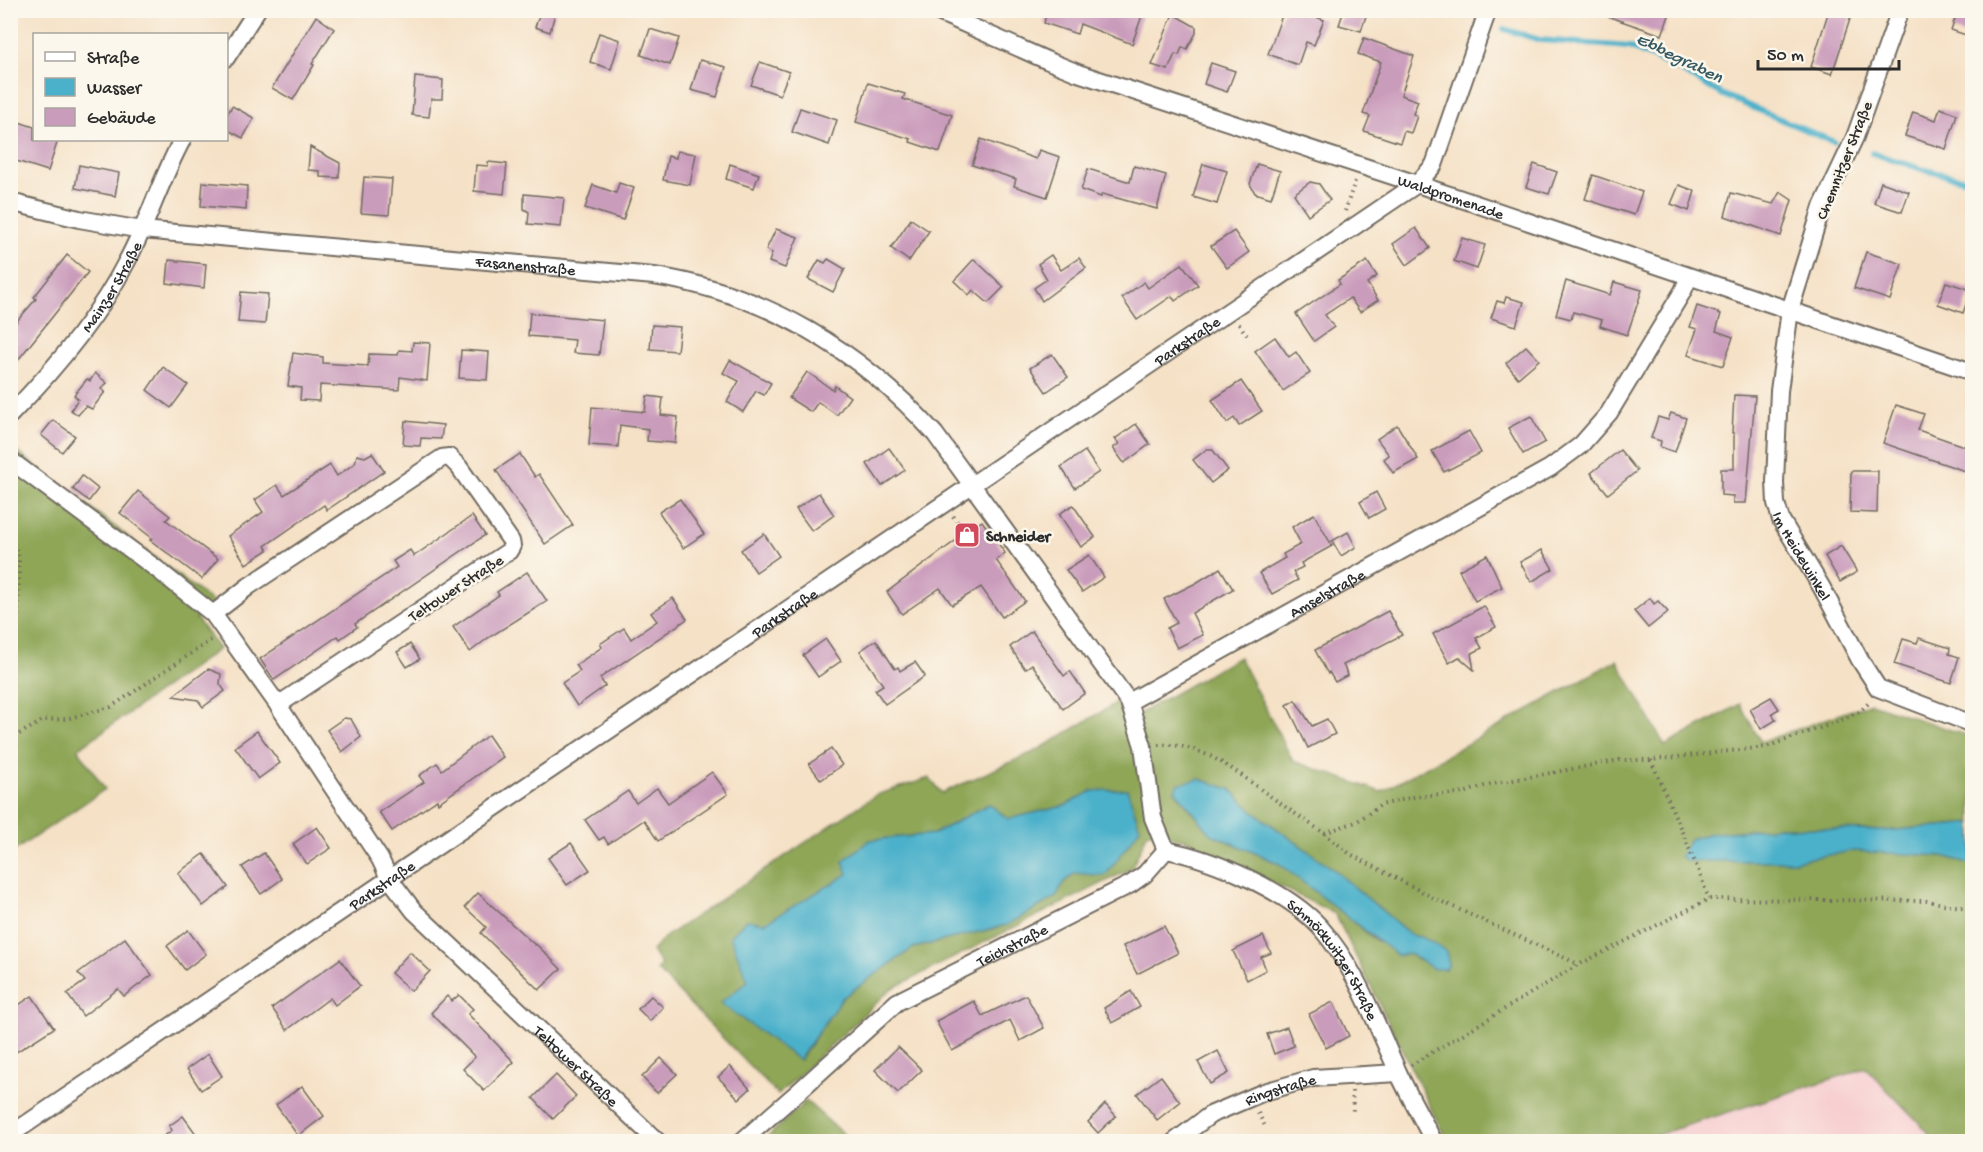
<svg xmlns="http://www.w3.org/2000/svg" width="1983" height="1152" font-family="'Gochi Hand',sans-serif">
	<style>
		.built { fill: #f7cfd1 }
		.forest { fill: #8ea657; stroke: #5c6841; stroke-width: 1.5; fill-rule: evenodd }
		.water { fill: #4bb1ca; stroke: #3b6e7a; stroke-width: 1.5 }
		.lines { fill: none; stroke-linecap: round; stroke-linejoin: round }
		.stream { stroke: #4bb1ca; stroke-width: 6 }
		.building { fill: #ca9cbc }
		.minor-casing { stroke: #726b61; stroke-width: 20 }
		.path { stroke: #726b61; stroke-width: 4; stroke-dasharray: 1.5 4.5; stroke-linecap: butt }
		.minor { stroke: #fff; stroke-width: 16 }
		.labels { text-anchor: middle; stroke-width: 5; stroke-linejoin: round; paint-order: stroke }
		.street-label { font-size: 16px; fill: #2b2b2b; stroke: #fbf7ec }
		.poi-label { font-size: 16px; font-weight: bold; fill: #2b2b2b; stroke: #fbf7ec; text-anchor: start }
		.water-label { font-size: 18px; font-style: italic; fill: #365a63; stroke: #fbf7ec }
	</style>
	<rect width="100%" height="100%" fill="#fbf7ec"/>
	<filter id="ink" filterUnits="userSpaceOnUse"><feTurbulence type="fractalNoise" baseFrequency=".0167" numOctaves="2"/><feDisplacementMap in="SourceGraphic" scale="12" xChannelSelector="R" yChannelSelector="G"/><feConvolveMatrix kernelMatrix="1 2 1 2 8 2 1 2 1" color-interpolation-filters="sRGB"/></filter>
	<filter id="wash" filterUnits="userSpaceOnUse"><feTurbulence type="fractalNoise" baseFrequency=".008" numOctaves="4" result="noise"/><feDisplacementMap in="SourceGraphic" scale="24" xChannelSelector="R" yChannelSelector="G"/><feGaussianBlur stdDeviation="1.35" result="paint"/><feColorMatrix in="noise" values="0 0 0 0 0 0 0 0 0 0 0 0 0 0 0 0 0 1.4 0 .05"/><feComposite in="paint" operator="in"/></filter>
	<g filter="url(#wash)">
		<rect width="100%" height="100%" fill="#f5e1c6"/>
		<path class="built" d="M1866,1068L1928,1132L1931,1141L1638,1142Z"/>
		<g class="forest">
			<path d="M10,446L214,603L196,618L219,649L78,749L105,789L11,853Z"/>
			<path d="M1239,657L1293,761L1381,792L1617,660L1665,746L1740,704L1761,742L1871,703L1972,737V823L1885,831L1781,827L1708,834L1690,839L1794,861L1852,850L1943,856L1972,864V1141H1931L1928,1132L1866,1068L1638,1141H1447L1335,914L1188,840L1148,832L1131,869L891,989L778,1095L657,970L661,965L652,951L665,937L876,795L929,778L942,793L1038,750L1116,703L1128,720ZM1230,789L1252,811L1333,869L1411,935L1424,938L1418,961L1408,953L1375,940L1322,895L1278,863L1211,834L1175,791ZM1092,791L1075,873L1063,883L1056,897L1007,925L913,948L842,998L800,1060L721,1003L748,981L765,923L849,874L870,840L934,834L989,804L1008,819L1064,806Z"/>
			<path d="M806,1101L851,1141H763Z"/>
		</g>
		<g class="water">
			<path d="M1199,779L1230,789L1252,811L1333,869L1411,935L1424,938L1446,951L1449,964L1446,969H1434L1408,953L1398,956L1278,863L1211,834L1175,790L1178,784Z"/>
			<path d="M1127,789L1140,828L1105,876L1075,873L1063,883L1056,897L1007,925L913,948L842,998L799,1060L720,1003L748,981L730,936L746,920L765,923L848,874L843,861L870,840L934,834L989,804L1008,819L1064,806L1092,791Z"/>
			<path d="M1972,823V864L1943,856L1852,851L1794,861H1687L1680,856L1690,839L1708,834L1781,827L1885,831Z"/>
		</g>
		<g class="lines">
			<g class="stream">
				<path d="M1504,29L1540,40L1629,47L1672,66L1721,94L1834,142"/>
				<path d="M1872,153L1925,170L1972,181"/>
			</g>
		</g>
		<g id="blocks">
			<g class="building">
				<path d="M541,10H556L550,32L535,27Z"/>
				<path d="M1047,10H1144L1132,44L1080,24L1077,34L1044,23Z"/>
				<path d="M1284,10H1297L1324,20L1314,45L1306,42L1298,65L1268,54Z"/>
				<path d="M1344,10H1368L1361,31L1339,25Z"/>
				<path d="M1599,10H1671L1662,35L1598,13Z"/>
				<path d="M1829,10H1853L1832,74L1811,67Z"/>
				<path d="M1958,10H1972V37L1951,30Z"/>
				<path d="M1173,14L1196,27V33L1187,49L1182,47L1179,55L1175,54L1168,70L1152,65Z"/>
				<path d="M316,16L334,29L312,64L314,65L293,100L272,88Z"/>
				<path d="M650,29L679,38L670,65L641,55Z"/>
				<path d="M599,33L620,40L611,69L590,62Z"/>
				<path d="M1364,38L1414,56L1401,95L1418,101L1413,114L1417,116L1411,133L1404,131L1400,143L1364,131L1370,116L1363,114L1381,62L1358,54Z"/>
				<path d="M700,60L726,67L717,97L691,90Z"/>
				<path d="M760,62L789,72L780,95L751,85Z"/>
				<path d="M1211,63L1235,71L1227,92L1204,84Z"/>
				<path d="M415,77L443,80L442,99H431L429,117L412,115Z"/>
				<path d="M868,83L905,94L903,99L952,115L940,152L910,142L911,139L856,122Z"/>
				<path d="M232,106L254,118L243,138L226,129V116Z"/>
				<path d="M800,108L837,120L829,145L792,132Z"/>
				<path d="M1940,108L1957,114L1946,149L1905,136L1913,112L1936,120Z"/>
				<path d="M10,119L34,127V140H58L48,171L10,159Z"/>
				<path d="M981,139L1036,159L1039,150L1060,157L1047,197L1014,186L1016,179L972,165Z"/>
				<path d="M310,147L340,163L339,178L320,177V171L308,170Z"/>
				<path d="M677,151L696,154L690,185L663,180L668,156L676,158Z"/>
				<path d="M488,162L507,164L504,194L474,191L476,165L488,166Z"/>
				<path d="M730,164L759,174L754,188L726,179Z"/>
				<path d="M1203,164L1227,171L1217,204L1193,197Z"/>
				<path d="M1257,164L1280,171L1271,198L1255,193L1250,184Z"/>
				<path d="M1534,164L1557,172L1549,194L1526,187Z"/>
				<path d="M79,165L119,173L115,196L75,188Z"/>
				<path d="M1134,166L1166,175L1157,209L1102,194L1101,197L1081,190L1088,169L1130,182Z"/>
				<path d="M1593,175L1642,192L1634,215L1585,199Z"/>
				<path d="M364,177L392,179L389,215L361,213Z"/>
				<path d="M203,182L247,186L246,210L201,206Z"/>
				<path d="M1310,182L1319,184L1330,200L1308,215L1294,194Z"/>
				<path d="M1881,182L1909,192L1902,212L1874,203Z"/>
				<path d="M619,183L634,188L623,220L585,208L593,185L616,193Z"/>
				<path d="M1679,185L1695,191L1689,211L1671,204Z"/>
				<path d="M1780,192L1792,200L1781,236L1725,216L1731,193L1773,204Z"/>
				<path d="M524,194L564,198L561,227L528,224L529,212L524,209Z"/>
				<path d="M911,219L929,231L909,261L891,248Z"/>
				<path d="M1416,228L1430,248L1407,265L1393,244Z"/>
				<path d="M776,229L798,237L785,268L769,262L772,253L766,250Z"/>
				<path d="M1234,231L1249,252L1227,268L1211,246Z"/>
				<path d="M1462,238L1485,245L1477,269L1454,261Z"/>
				<path d="M1866,252L1902,264L1890,300L1854,288Z"/>
				<path d="M67,255L88,272L10,370V329L36,299L34,297Z"/>
				<path d="M1051,255L1061,270L1079,258L1086,268L1042,301L1034,288L1047,279L1038,264Z"/>
				<path d="M828,259L845,269L833,292L808,279L819,260L825,263Z"/>
				<path d="M974,259L1004,287L988,303L973,290L969,295L954,281Z"/>
				<path d="M169,260L206,264L204,288L167,283Z"/>
				<path d="M1367,261L1377,276L1367,283L1378,300L1360,312L1350,298L1325,315L1334,327L1314,341L1296,314L1340,284L1338,280Z"/>
				<path d="M1182,264L1198,285L1175,301L1172,296L1137,320L1122,298L1144,282L1148,288Z"/>
				<path d="M1566,281L1610,295L1614,282L1642,290L1627,335L1600,326L1602,320L1573,312L1571,319L1556,315Z"/>
				<path d="M1946,282L1971,290L1963,313L1938,304Z"/>
				<path d="M241,292L268,294L265,324L238,322Z"/>
				<path d="M1506,297L1524,302L1516,326L1491,318L1497,301L1504,303Z"/>
				<path d="M1697,306L1721,314L1716,331L1733,337L1723,366L1688,355L1697,329L1690,327Z"/>
				<path d="M530,313L603,320L599,355L573,353L575,340L528,336Z"/>
				<path d="M652,325L680,327L677,351L650,349Z"/>
				<path d="M1275,337L1289,357L1296,352L1310,373L1283,391L1255,351Z"/>
				<path d="M413,342L430,343L427,381L400,377L399,390L320,385L319,401L300,400L301,388L288,386L293,353L323,357V363L368,366L369,354L398,355L399,350L412,351Z"/>
				<path d="M1526,346L1539,360L1518,378L1506,363Z"/>
				<path d="M461,350L489,352L487,380L459,378Z"/>
				<path d="M1052,354L1068,377L1046,392L1030,368Z"/>
				<path d="M730,360L771,383L764,395L756,391L743,412L727,402L739,381L723,373Z"/>
				<path d="M163,367L188,385L171,408L147,390Z"/>
				<path d="M807,372L833,390L835,386L850,397L837,415L818,402L811,412L789,398Z"/>
				<path d="M95,373L107,383L101,389L105,392L92,409L86,406L78,415L71,410L78,399L74,395L87,379L90,381Z"/>
				<path d="M1241,381L1262,411L1239,426L1234,418L1227,423L1212,400Z"/>
				<path d="M1734,395L1755,396L1746,503H1733V496L1721,495V469H1734V433H1732Z"/>
				<path d="M647,396L663,398L661,415L678,417L675,443L647,441L648,429L620,425L618,447L589,445L592,407L645,412Z"/>
				<path d="M1896,405L1924,414L1918,430L1972,449L1965,471L1883,443Z"/>
				<path d="M1671,413L1686,418L1675,452L1660,447L1661,441L1651,438L1658,417L1668,420Z"/>
				<path d="M1531,416L1545,442L1523,454L1508,428Z"/>
				<path d="M53,420L75,436L62,452L41,435Z"/>
				<path d="M405,421L443,425L441,439L421,438L420,446L403,445Z"/>
				<path d="M1136,424L1150,444L1124,463L1113,448L1119,444L1115,439Z"/>
				<path d="M1397,425L1418,459L1393,473L1384,459L1389,455L1377,439Z"/>
				<path d="M1469,431L1481,453L1444,472L1432,451Z"/>
				<path d="M889,448L905,470L882,486L867,464Z"/>
				<path d="M1207,449H1212L1228,470L1211,483L1193,460Z"/>
				<path d="M1620,450L1637,471L1608,494L1591,473Z"/>
				<path d="M1085,451L1099,472L1075,488L1061,467Z"/>
				<path d="M372,453L384,471L327,510L324,505L265,546L268,550L246,564L228,536L263,512L255,500L277,485L284,495L330,465L337,476L355,463L357,455L365,457Z"/>
				<path d="M520,454L535,477L539,474L573,525L545,544L496,470Z"/>
				<path d="M1851,471H1878L1877,513L1850,512Z"/>
				<path d="M82,476L98,489L89,501L73,489Z"/>
				<path d="M138,491L170,516L166,520L218,559L202,579L150,540L152,538L120,513Z"/>
				<path d="M1376,492L1385,509L1369,518L1360,502Z"/>
				<path d="M819,493L834,515L812,531L796,509Z"/>
				<path d="M680,499L704,534L683,548L659,512Z"/>
				<path d="M1073,505L1095,537L1081,547L1059,514Z"/>
				<path d="M1314,514L1332,546L1301,563L1303,567L1293,572L1298,580L1272,594L1259,573L1285,558L1283,554L1301,544L1292,527Z"/>
				<path d="M472,516L485,535L355,624L357,627L340,639L338,636L274,680L260,659L397,567L393,561L410,550L414,556Z"/>
				<path d="M982,521L1005,553L996,560L1025,601L1002,617L981,587L952,605L940,588L902,614L887,592Z"/>
				<path d="M1348,532L1356,547L1341,556L1332,541Z"/>
				<path d="M764,534L779,556L756,572L741,550Z"/>
				<path d="M1841,546L1857,572L1840,582L1825,556Z"/>
				<path d="M1542,550L1553,569L1531,582L1520,562Z"/>
				<path d="M1089,555L1104,577L1082,592L1066,570Z"/>
				<path d="M1487,555L1502,587L1475,601L1459,570Z"/>
				<path d="M1220,568L1233,589L1192,613L1203,635L1177,648L1167,628L1177,623L1164,599L1196,583Z"/>
				<path d="M527,572L547,601L488,638L470,652L453,627L499,595L497,592Z"/>
				<path d="M673,598L687,619L600,678L605,686L577,706L562,683L580,671L576,665L602,647L600,644L624,628L631,639L657,621L651,613Z"/>
				<path d="M1650,598L1654,604L1658,601L1668,612L1648,628L1634,611Z"/>
				<path d="M1484,606L1496,627L1476,638L1482,648L1471,654L1474,670L1459,657L1449,663L1433,634Z"/>
				<path d="M1388,611L1402,635L1343,665L1348,675L1335,682L1329,672L1328,674L1315,650Z"/>
				<path d="M1032,631L1064,676L1070,671L1085,693L1063,709L1032,664L1025,669L1010,647Z"/>
				<path d="M1919,638L1950,648L1949,654L1959,657L1951,683L1894,664L1903,639L1917,643Z"/>
				<path d="M826,639L841,661L818,677L803,655Z"/>
				<path d="M876,640L895,669L898,667L900,671L915,662L925,676L885,704L875,690L883,685L860,651Z"/>
				<path d="M410,644L420,659L407,667L397,652Z"/>
				<path d="M208,669L221,674L220,684L225,691L203,707L198,700L173,696Z"/>
				<path d="M1771,697L1779,709L1772,713L1776,720L1761,729L1750,709Z"/>
				<path d="M1295,700L1312,726L1327,719L1335,734L1308,748L1287,705Z"/>
				<path d="M344,718L351,719L361,737L342,752L327,730Z"/>
				<path d="M257,731L280,763L258,779L235,747Z"/>
				<path d="M488,735L503,757L438,803L437,800L392,831L379,812L424,782L419,776L437,763L442,770Z"/>
				<path d="M831,749L842,765L821,780L809,764Z"/>
				<path d="M712,772L728,794L658,841L644,820L608,844L604,837L599,840L585,820L628,791L636,803L657,788L668,803Z"/>
				<path d="M317,827L331,848L307,864L293,844Z"/>
				<path d="M571,843L590,870L567,885L548,858Z"/>
				<path d="M264,853L282,879L261,894L242,867Z"/>
				<path d="M204,854L228,887L203,906L178,873Z"/>
				<path d="M478,893L535,945L536,944L561,969L539,990L481,933L486,927L465,907Z"/>
				<path d="M1164,926L1178,953L1137,974L1123,946Z"/>
				<path d="M188,930L206,954L185,970L167,946Z"/>
				<path d="M1263,936L1271,953L1261,957L1266,970L1247,980L1233,951Z"/>
				<path d="M125,938L152,975L124,996L118,989L83,1016L67,994L85,981L78,973Z"/>
				<path d="M410,952L430,971L411,991L391,973Z"/>
				<path d="M340,959L360,986L335,1005L330,998L287,1030L272,1008Z"/>
				<path d="M1131,991L1140,1007L1112,1023L1104,1008Z"/>
				<path d="M459,995L473,1009L468,1014L514,1062L484,1091L463,1069L475,1057L431,1013L447,996L452,1001Z"/>
				<path d="M1026,995L1044,1028L1020,1041L1010,1020L952,1051L936,1021L974,1001L982,1016Z"/>
				<path d="M32,996L54,1028L10,1056V1011Z"/>
				<path d="M651,996L663,1007L650,1021L638,1009Z"/>
				<path d="M1333,1002L1349,1036L1326,1048L1309,1014Z"/>
				<path d="M1287,1027L1294,1046L1274,1054L1267,1034Z"/>
				<path d="M898,1047L922,1070L898,1093L875,1070Z"/>
				<path d="M1218,1051L1229,1073L1210,1084L1198,1062Z"/>
				<path d="M208,1054L222,1076L201,1090L187,1069Z"/>
				<path d="M661,1058L677,1074L657,1093L642,1077Z"/>
				<path d="M730,1066L750,1089L739,1099L718,1077Z"/>
				<path d="M556,1075L576,1096L553,1119L533,1098Z"/>
				<path d="M1161,1076L1180,1102L1157,1120L1137,1094Z"/>
				<path d="M302,1086L324,1116L298,1136L276,1105Z"/>
				<path d="M1105,1104L1116,1116L1098,1133L1088,1122Z"/>
				<path d="M183,1116L202,1142H157L172,1130L169,1126Z"/>
			</g>
		</g>
	</g>
	<g filter="url(#ink)">
		<use href="#blocks" fill-opacity="0" stroke="#726b61" stroke-width="1.5"/>
		<g class="lines">
			<g class="minor-casing">
				<g id="minor">
					<path id="s1" d="M934,10L1046,60L1078,73L1417,184L1972,372"/>
					<path id="s2" d="M1900,10L1855,137L1822,207L1790,310L1779,391L1775,482L1776,503L1781,520L1822,588L1860,660L1878,688L1972,724"/>
					<path d="M226,58L257,10"/>
					<path id="s3" d="M10,202L79,219L142,230L654,276C765,293 860,350 935,434L1129,702L1143,746L1153,818L1166,850"/>
					<path id="s4" d="M10,415C54,370 98,318 127,261C148,222 161,179 182,140"/>
					<path id="s5" d="M10,460L158,570L213,614L278,705L380,859L389,878L414,911L658,1142"/>
					<path d="M213,614L249,586L442,458L449,457L459,467L511,541L512,546L509,551L278,705"/>
					<path id="s6" d="M1129,702L1550,468L1581,445L1609,413L1683,291L1689,277"/>
					<path id="s7" d="M1166,850C1214,859 1287,891 1320,927C1357,969 1375,1022 1398,1072C1409,1096 1422,1118 1434,1142"/>
					<path id="s8" d="M10,1135L1417,184L1434,165L1488,10"/>
					<path id="s9" d="M741,1142L798,1092L897,1002L1131,884L1145,874L1166,850"/>
					<path id="s10" d="M1174,1142L1210,1115L1264,1092L1313,1078L1398,1073"/>
				</g>
			</g>
			<g class="path">
				<path d="M1345,211L1355,181"/>
				<path d="M1239,324L1248,337"/>
				<path d="M953,516L964,530"/>
				<path d="M10,532L19,559L18,615L10,624"/>
				<path d="M10,678L15,735L10,744"/>
				<path d="M14,737L44,720L66,719L111,707L211,640"/>
				<path d="M1158,745C1203,742 1236,772 1270,796C1288,809 1306,821 1324,833L1356,822L1381,805L1414,797L1464,793L1487,785L1620,760H1651L1766,747L1837,722L1859,712L1870,702"/>
				<path d="M1651,760L1697,867L1709,899"/>
				<path d="M1324,833L1350,854L1436,899L1578,964"/>
				<path d="M1411,1065L1578,965L1709,899L1927,901L1972,909"/>
				<path d="M1352,1091L1353,1112"/>
				<path d="M1258,1113L1266,1128"/>
			</g>
			<use href="#minor" class="minor"/>
		</g>
	</g>
	<defs>
		<g id="shop-square" transform="scale(1.35)"><rect x="-9" y="-9" width="18" height="18" rx="4" fill="#d1495b" stroke="#fbf7ec"/><path d="M-5-2.5h2.3a2.7 3.5 0 0 1 5.4 0H5L5.5 6h-11ZM-1.5-2.5h3a1.5 2.3 0 0 0-3 0Z" fill="#fff"/></g>
	</defs>
	<g fill-rule="evenodd">
		<use href="#shop-square" x="967" y="535"/>
	</g>
	<g class="labels">
		<g class="street-label">
			<text transform="translate(1843 160) rotate(-68)" y="6">Chemnitzer Straße</text>
			<text dy="6" stroke="none"><textPath href="#s1" startOffset="550">Waldpromenade</textPath></text>
			<text dy="6" stroke="none"><textPath href="#s3" startOffset="520">Fasanenstraße</textPath></text>
			<text dy="6" stroke="none"><textPath href="#s4" startOffset="164">Mainzer Straße</textPath></text>
			<text dy="6" stroke="none"><textPath href="#s8" startOffset="1420">Parkstraße</textPath></text>
			<text dy="6" stroke="none"><textPath href="#s2" startOffset="573">Im Heidewinkel</textPath></text>
			<text transform="translate(455 587) rotate(-33)" y="6">Teltower Straße</text>
			<text dy="6" stroke="none"><textPath href="#s6" startOffset="226">Amselstraße</textPath></text>
			<text dy="6" stroke="none"><textPath href="#s8" startOffset="934">Parkstraße</textPath></text>
			<text dy="6" stroke="none"><textPath href="#s8" startOffset="448">Parkstraße</textPath></text>
			<text dy="6" stroke="none"><textPath href="#s9" startOffset="338">Teichstraße</textPath></text>
			<text dy="6" stroke="none"><textPath href="#s7" startOffset="208">Schmöckwitzer Straße</textPath></text>
			<text dy="6" stroke="none"><textPath href="#s5" startOffset="838">Teltower Straße</textPath></text>
			<text dy="6" stroke="none"><textPath href="#s10" startOffset="120">Ringstraße</textPath></text>
		</g>
		<g class="poi-label">
			<text x="986" y="541">Schneider</text>
		</g>
		<g class="water-label">
			<text transform="translate(1680 57) rotate(26)" y="6">Ebbegraben</text>
		</g>
	</g>
	<rect width="1983" height="1152" fill="none" stroke="#fbf7ec" stroke-width="36"/>
	<rect x="33" y="33" width="195" height="108" fill="#fbf7ec" stroke="#a8a59f" stroke-width="1.5"/>
	<rect x="45" y="52" width="30" height="9" fill="#ffffff" stroke="#a8a59f" stroke-width="1.5"/>
	<text x="87" y="63" font-size="18" fill="#2b2b2b">Straße</text>
	<rect x="45" y="78" width="30" height="18" fill="#4bb1ca" stroke="#a8a59f" stroke-width="1.5"/>
	<text x="87" y="93" font-size="18" fill="#2b2b2b">Wasser</text>
	<rect x="45" y="108" width="30" height="18" fill="#ca9cbc" stroke="#a8a59f" stroke-width="1.5"/>
	<text x="87" y="123" font-size="18" fill="#2b2b2b">Gebäude</text>
	<path d="M1758 60v9h141v-9" fill="none" stroke="#2b2b2b" stroke-width="3"/>
	<text x="1767" y="60" font-size="18" fill="#2b2b2b" stroke="#fbf7ec" stroke-width="4.5" paint-order="stroke">50 m</text>
</svg>
